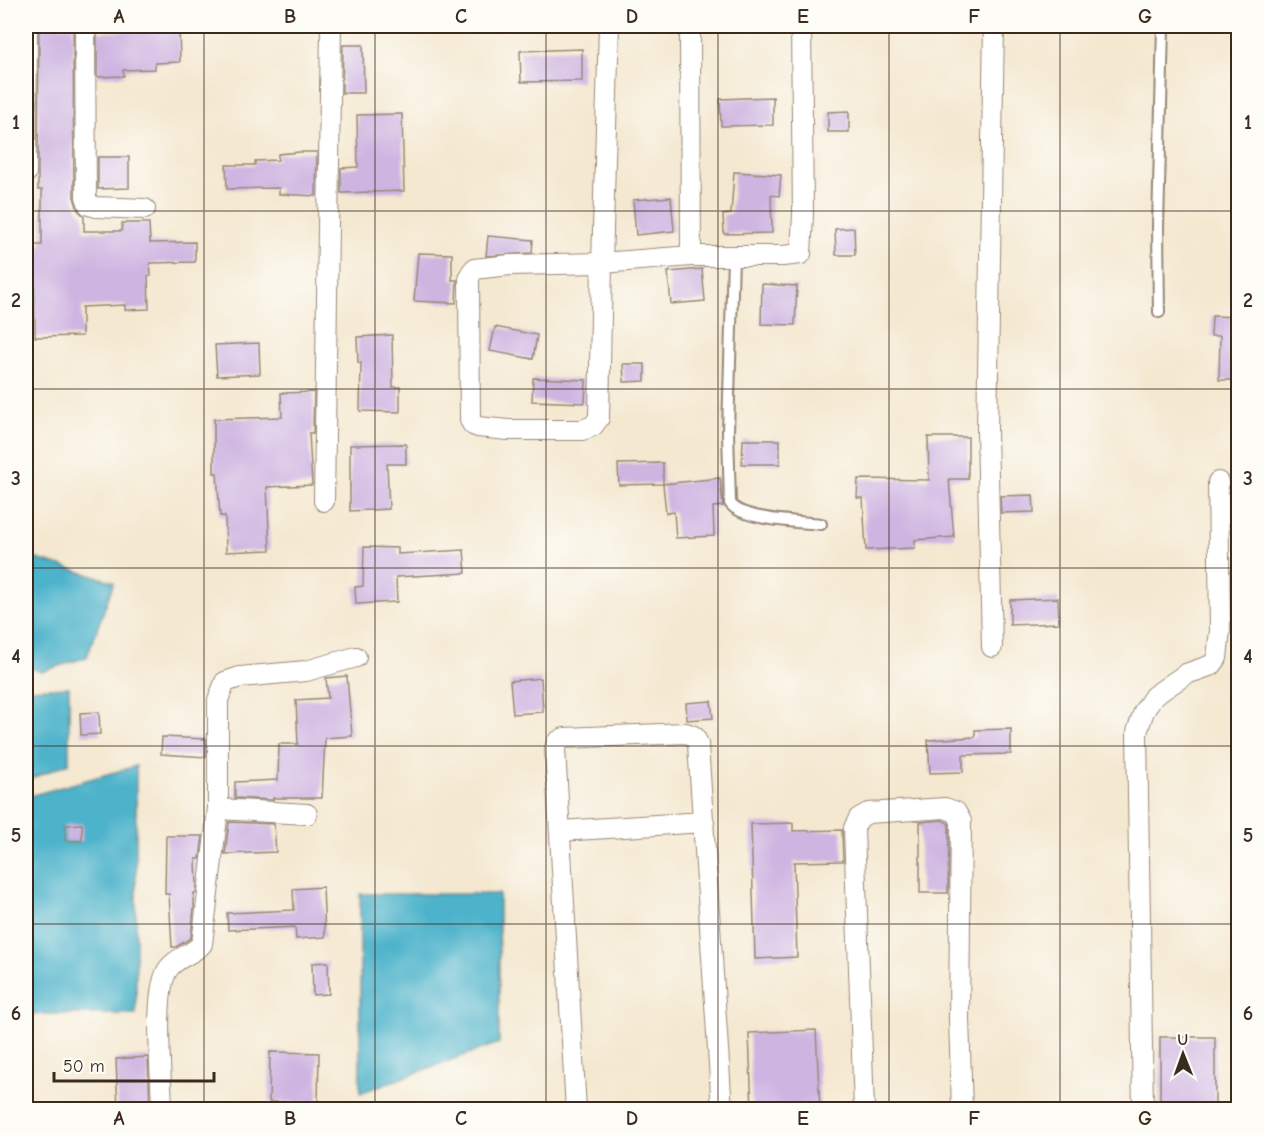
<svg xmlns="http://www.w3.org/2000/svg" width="1264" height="1135" font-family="'Comic Neue',sans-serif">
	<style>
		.water { fill: #4db3cb; stroke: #446e74; stroke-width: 1.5 }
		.building { fill: #ceb4e1 }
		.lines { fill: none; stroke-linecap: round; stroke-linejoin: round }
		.lane-casing { stroke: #988977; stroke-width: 14 }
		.street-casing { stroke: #988977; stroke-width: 22 }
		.lane { stroke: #fff; stroke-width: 10 }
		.street { stroke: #fff; stroke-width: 20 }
		.grid { fill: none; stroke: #3b2a1e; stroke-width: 1.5; stroke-opacity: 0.55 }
		.neatline { fill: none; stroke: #3b2a1e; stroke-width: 2 }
		.grid-label { font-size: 20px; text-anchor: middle; font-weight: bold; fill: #3b2a1e }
	</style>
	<rect width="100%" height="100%" fill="#fdfcf7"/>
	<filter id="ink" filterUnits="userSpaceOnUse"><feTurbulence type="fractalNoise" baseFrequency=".0167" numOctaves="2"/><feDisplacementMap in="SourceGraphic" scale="12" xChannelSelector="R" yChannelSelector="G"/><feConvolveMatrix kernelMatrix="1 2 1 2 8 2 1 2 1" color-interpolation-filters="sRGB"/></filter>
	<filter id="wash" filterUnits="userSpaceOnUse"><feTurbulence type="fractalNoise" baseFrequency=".008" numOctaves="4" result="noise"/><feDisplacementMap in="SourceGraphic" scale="24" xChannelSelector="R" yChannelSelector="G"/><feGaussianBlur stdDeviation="1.35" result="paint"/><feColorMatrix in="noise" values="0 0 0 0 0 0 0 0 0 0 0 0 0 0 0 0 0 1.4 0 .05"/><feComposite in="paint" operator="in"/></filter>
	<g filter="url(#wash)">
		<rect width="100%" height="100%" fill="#f4e8d0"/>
		<g class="water">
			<path d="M37,559L114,582L87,657L41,672L26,666V567Z"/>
			<path d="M69,687V763L26,781V689Z"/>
			<path d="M136,766V1014H26V797Z"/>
			<path d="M360,894H499V1043L360,1093Z"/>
		</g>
		<g id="blocks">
			<g class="building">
				<path d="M39,26H73L74,197L78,210L84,216V231H122V223H149L150,243L195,242V262L150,263L151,276H148L149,309L125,310V305L82,307V336L35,337L34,270H30V245H42V190H38V173Z"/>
				<path d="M154,27V29L179,28L180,62L155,63V69L123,70L124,76L97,77V32L127,31V28Z"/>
				<path d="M343,45H363L364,93H342Z"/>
				<path d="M582,49V81L521,82L520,51Z"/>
				<path d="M773,97V125L721,126L720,99Z"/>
				<path d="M849,111V132H828V112Z"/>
				<path d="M402,114L404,191L341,193V168L358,167L357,115Z"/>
				<path d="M300,152H317L316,196L279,194V188L227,189L226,165H255V161L278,160V154Z"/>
				<path d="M98,157H129V188L98,189Z"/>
				<path d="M734,172L781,175L779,196L771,195L772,233L724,234L723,215L731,214Z"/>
				<path d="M671,197L674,231L636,235L633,200Z"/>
				<path d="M854,228L855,255H836L835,229Z"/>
				<path d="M488,236L533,240L532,253L486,256Z"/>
				<path d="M418,253L452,254V280H457L456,303L414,301Z"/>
				<path d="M702,269L705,301L671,304L668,272Z"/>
				<path d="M762,284L797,286L795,325L761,324Z"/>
				<path d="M1212,316L1239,317V380H1219L1220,336H1211Z"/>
				<path d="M495,327L537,335L533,359L490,351Z"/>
				<path d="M392,335L393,387H400V412L360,411L361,363H358L357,337Z"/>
				<path d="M259,343L260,374L217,376L215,345Z"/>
				<path d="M623,364H645V381L624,382Z"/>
				<path d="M533,378L586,380L585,403L532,401Z"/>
				<path d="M314,392L313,433H309L312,485L267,487L270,550L226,552L225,516H220L217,473H214V419L282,417L281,393Z"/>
				<path d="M928,437H968V479H949L954,537L915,540V548L866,550L863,498H857L858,479L929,480Z"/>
				<path d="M743,440H780V464H742Z"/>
				<path d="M406,444V464H387L389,509L350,511V445Z"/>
				<path d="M663,463V484L619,485L618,464Z"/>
				<path d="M720,478L723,506L713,507L714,536L676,538L674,512L666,513L663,484Z"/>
				<path d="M1033,495L1034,512L1001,513L1000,496Z"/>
				<path d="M364,547L398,548V554L464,550L466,573L396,577L397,602L356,604L355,587L363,586Z"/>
				<path d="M1058,598L1059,623L1010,625V600Z"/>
				<path d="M347,676L352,736L325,738L322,798H273V800L235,798V782L278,780L279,744H298L296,700L328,698L326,678Z"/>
				<path d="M541,678L543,712L513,714L510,681Z"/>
				<path d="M711,701L713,718L687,720L686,703Z"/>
				<path d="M99,712L100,734L81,735L80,713Z"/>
				<path d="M1011,729V754L963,755V772L930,773L928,740L975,737V730Z"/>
				<path d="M162,737L206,739V757L161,754Z"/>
				<path d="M943,820L949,824L948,893H920V822Z"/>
				<path d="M229,822L274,824L276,852L225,854Z"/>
				<path d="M793,823V831L842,830L843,861L794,862L797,957L755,959L751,824Z"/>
				<path d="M82,824V841H65V825Z"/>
				<path d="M166,836H203L200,859H196L197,887L196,893H194V907L191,938L176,947H172L169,894H165Z"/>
				<path d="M323,887L325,937L296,939L295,927L228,930L227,913L294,910L293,889Z"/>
				<path d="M328,962L329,994L313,995L312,963Z"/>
				<path d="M816,1030L820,1110H752L749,1033Z"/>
				<rect x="1160" y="1037" width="55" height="73"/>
				<path d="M270,1052L319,1053L318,1102H269Z"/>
				<path d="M148,1057L150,1110H118L116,1059Z"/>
			</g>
		</g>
	</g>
	<g filter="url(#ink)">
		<use href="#blocks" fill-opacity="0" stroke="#988977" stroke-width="1.5"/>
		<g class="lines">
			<g class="lane-casing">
				<g id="lane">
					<path d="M733,257L728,432L730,503C740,520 801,522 821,524"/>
					<path d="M1159,312L1158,227L1163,26"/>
				</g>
			</g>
			<g class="street-casing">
				<g id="street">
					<path d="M85,26L86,197L89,205L96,207L145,209"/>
					<path d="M609,26L602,263L599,418L593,426L582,430H508L478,427L473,425L470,420L469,280L471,273L474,269L510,265L602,263L691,256H783L801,254L803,214L801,26"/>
					<path d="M690,30L691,256"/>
					<path d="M26,173L27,26"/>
					<path d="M324,501L331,26"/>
					<path d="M992,647L987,432L994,26"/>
					<path d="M218,809L307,814"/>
					<path d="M560,831L704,822"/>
					<path d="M162,1110C162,1081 152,988 169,968C177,957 192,955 202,944L218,809V700L225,682L240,677L306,671L356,657"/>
					<path d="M576,1110L555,749L557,742L564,738L686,733L694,736L698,744L722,1110"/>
					<path d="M864,1110L854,828L859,818L868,813L945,808L956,812L961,821L959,1018L962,1110"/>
					<path d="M1143,1110L1137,732L1144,711L1154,696L1186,674L1212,665L1217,658L1220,630L1218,482"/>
				</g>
			</g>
			<use href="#lane" class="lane"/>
			<use href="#street" class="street"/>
		</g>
	</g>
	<path class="grid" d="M204,26V1110M375,26V1110M546,26V1110M718,26V1110M889,26V1110M1060,26V1110M26,211H1238M26,389H1238M26,568H1238M26,746H1238M26,924H1238"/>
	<rect width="1264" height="1135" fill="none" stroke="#fdfcf7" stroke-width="66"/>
	<g transform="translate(1183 1054) rotate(359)" stroke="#fdfcf7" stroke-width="4.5" paint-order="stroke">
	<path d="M0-4.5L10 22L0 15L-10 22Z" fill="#3b2a1e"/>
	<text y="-9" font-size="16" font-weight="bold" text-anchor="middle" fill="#3b2a1e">U</text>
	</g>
	<path d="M54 1072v9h160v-9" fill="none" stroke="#3b2a1e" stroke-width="3"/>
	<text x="63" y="1072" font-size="18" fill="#3b2a1e" stroke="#fdfcf7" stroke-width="4.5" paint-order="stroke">50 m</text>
	<rect x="33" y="33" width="1198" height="1069" class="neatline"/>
	<g class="grid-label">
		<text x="119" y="23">A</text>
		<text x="290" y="23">B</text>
		<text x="461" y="23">C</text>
		<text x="632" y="23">D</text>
		<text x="803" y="23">E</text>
		<text x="974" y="23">F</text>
		<text x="1145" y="23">G</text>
		<text x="16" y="129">1</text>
		<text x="1248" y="129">1</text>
		<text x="16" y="307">2</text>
		<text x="1248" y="307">2</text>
		<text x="16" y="485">3</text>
		<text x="1248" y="485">3</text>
		<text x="16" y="663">4</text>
		<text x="1248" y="663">4</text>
		<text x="16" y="842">5</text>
		<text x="1248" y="842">5</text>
		<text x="16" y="1020">6</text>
		<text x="1248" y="1020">6</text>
		<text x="119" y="1125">A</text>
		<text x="290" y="1125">B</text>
		<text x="461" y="1125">C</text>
		<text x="632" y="1125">D</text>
		<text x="803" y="1125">E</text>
		<text x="974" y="1125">F</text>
		<text x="1145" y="1125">G</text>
	</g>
</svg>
